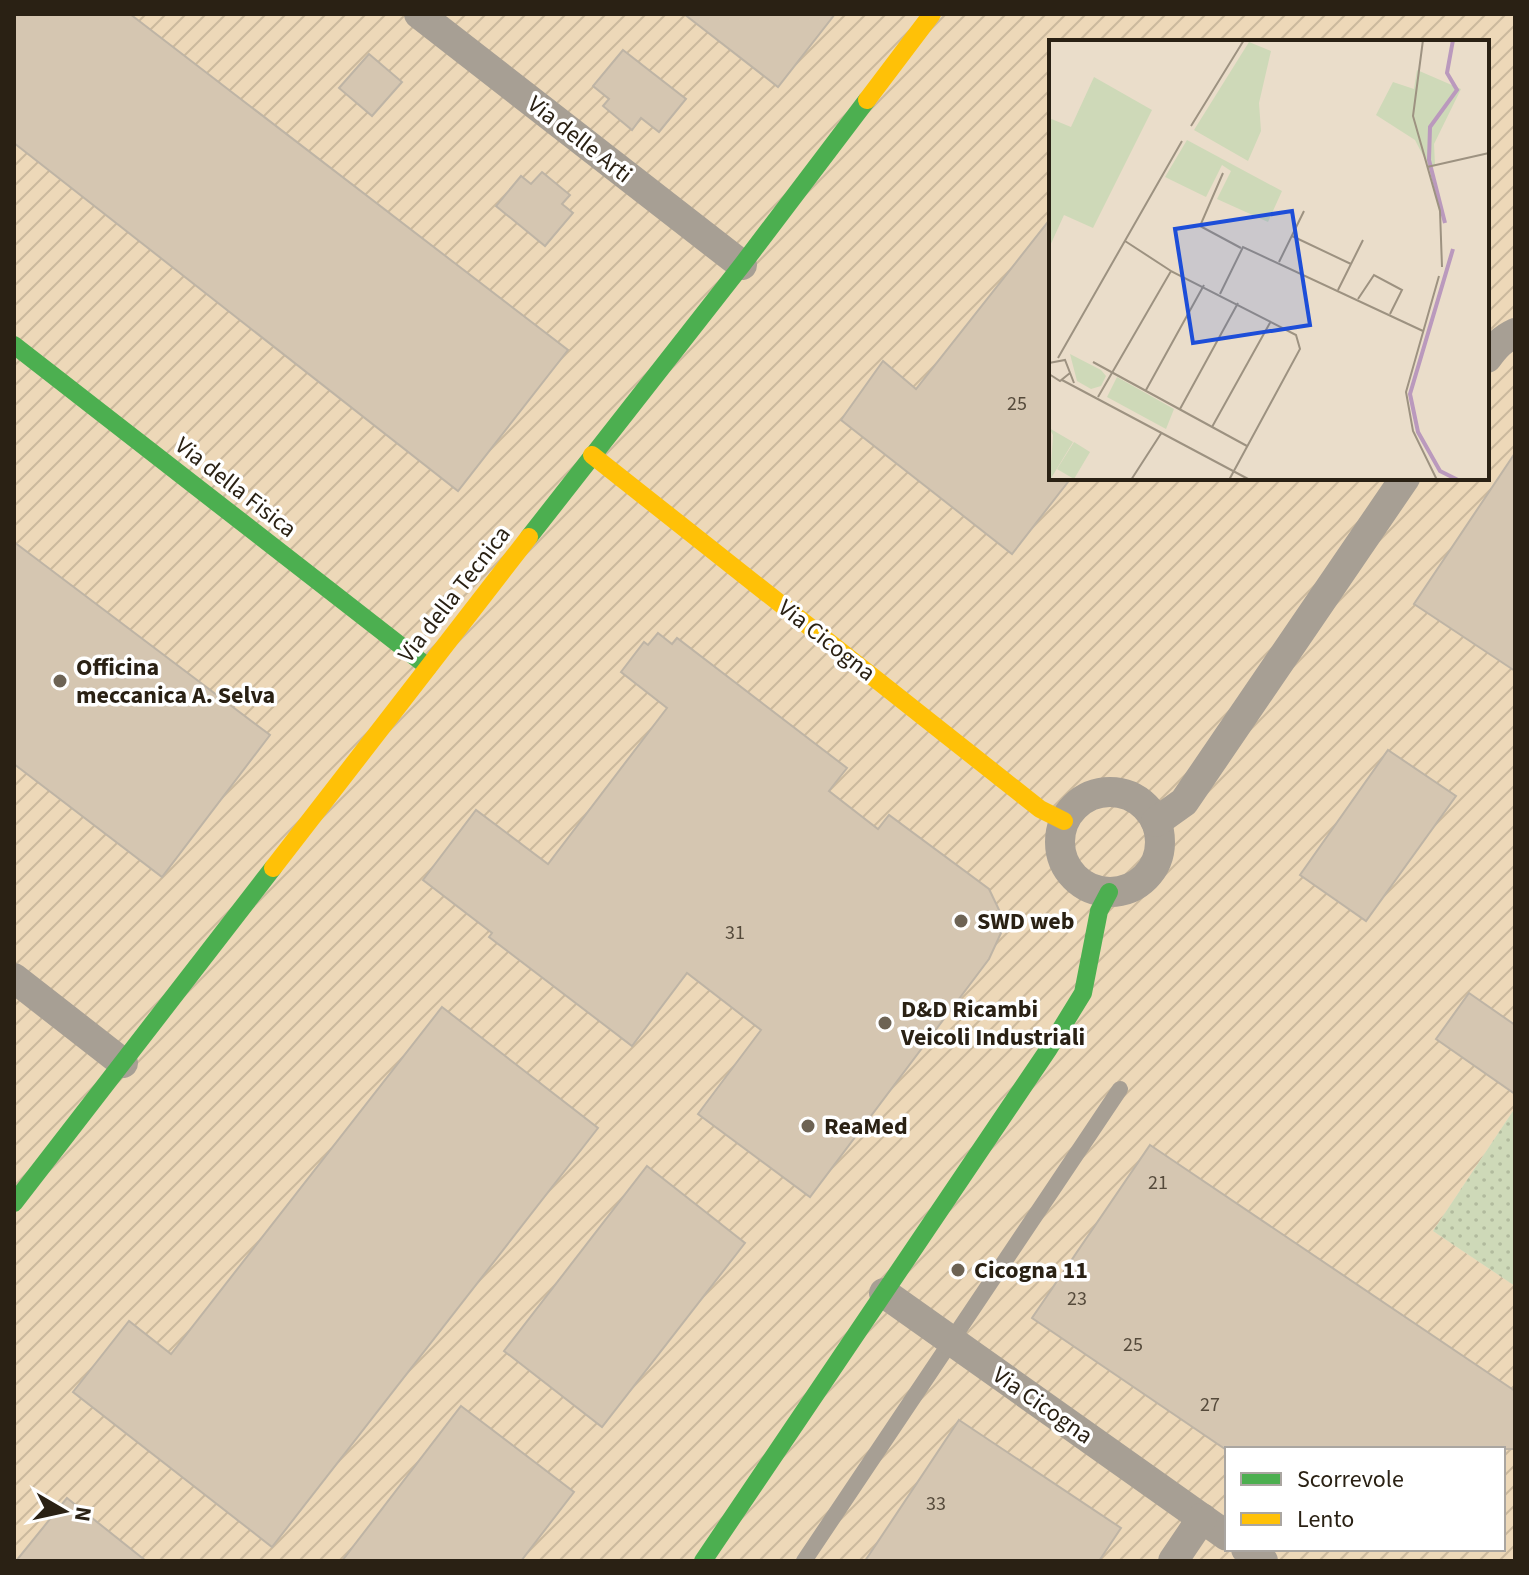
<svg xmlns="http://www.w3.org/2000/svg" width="1529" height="1575" font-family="'Source Sans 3',sans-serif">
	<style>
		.industrial { fill: url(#industrial-furrows); fill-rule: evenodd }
		.grass { fill: url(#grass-dots) }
		.building { fill: #d5c6b1; stroke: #beb4a5; stroke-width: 2 }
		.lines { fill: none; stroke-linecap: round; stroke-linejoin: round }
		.lane { stroke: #a79f94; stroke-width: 16 }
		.street { stroke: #a79f94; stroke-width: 30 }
		.fast { stroke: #4caf50; stroke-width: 18 }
		.slow { stroke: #ffc107; stroke-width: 18 }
		.poi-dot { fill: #6d6354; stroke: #fff; stroke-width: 3 }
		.labels { text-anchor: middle; stroke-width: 7; stroke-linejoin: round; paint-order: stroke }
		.number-label { font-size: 20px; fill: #554a3b }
		.street-label { font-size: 24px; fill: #2a2114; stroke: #fff }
		.poi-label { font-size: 24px; font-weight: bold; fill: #2a2114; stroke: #fff; text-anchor: start }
		.inset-river { fill: none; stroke: #ba99bd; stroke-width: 4 }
		.inset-road { fill: none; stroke: #9d9281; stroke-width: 2 }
		.view { fill: #1d4ed8; fill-opacity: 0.15; stroke: #1d4ed8; stroke-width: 4 }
		.inset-edge { fill: none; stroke: #2a2114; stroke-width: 4 }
	</style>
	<defs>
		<pattern id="industrial-furrows" width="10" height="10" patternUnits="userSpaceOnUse" patternTransform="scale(2)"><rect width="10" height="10" fill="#edd8b8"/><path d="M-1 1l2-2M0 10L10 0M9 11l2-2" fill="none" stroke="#cbb99d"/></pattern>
		<pattern id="grass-dots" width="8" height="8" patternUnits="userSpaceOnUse" patternTransform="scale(2)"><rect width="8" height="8" fill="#ced9b8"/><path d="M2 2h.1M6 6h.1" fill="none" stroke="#b1ba9d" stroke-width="1.8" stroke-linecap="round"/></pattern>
	</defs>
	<rect width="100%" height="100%" fill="#eaddca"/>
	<path class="industrial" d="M14,14H1515V1108L1433,1231L1515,1286V1561H14ZM1051,42H1487V478H1051ZM1227,1449H1503V1549H1227Z"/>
	<path class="grass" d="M1515,1108V1286L1433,1231Z"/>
	<g class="building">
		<path d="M14,14H130L568,350L458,491L14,143Z"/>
		<path d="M684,14H835L778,87Z"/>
		<path d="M623,50L686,99L659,132L641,118L632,130L603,106L609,99L593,86Z"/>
		<path d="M369,54L402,82L372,116L339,88Z"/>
		<path d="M542,172L570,195L562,204L573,213L545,246L496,206L521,176L531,184Z"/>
		<path d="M1051,218V478H1071L1012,554L841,420L883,361L916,389Z"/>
		<path d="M1515,453V671L1414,604Z"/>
		<path d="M14,542L270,735L162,877L14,764Z"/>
		<path d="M658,633L672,644L677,638L847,768L829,791L878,829L889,815L989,889L1001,914V933L989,959L810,1197L698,1114L761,1030L687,973L632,1046L489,937L492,933L423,880L476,810L548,864L667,708L621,672L644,642L648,645Z"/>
		<path d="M1388,750L1456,796L1366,921L1300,875Z"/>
		<path d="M1469,993L1515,1025V1094L1436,1039Z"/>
		<path d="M442,1007L598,1128L272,1547L73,1392L129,1321L171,1354Z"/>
		<path d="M1150,1145L1515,1391V1449H1225L1032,1318Z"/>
		<path d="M647,1166L745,1243L602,1427L504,1351Z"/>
		<path d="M461,1406L574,1492L521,1561H342Z"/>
		<path d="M959,1420L1121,1528L1099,1561H865Z"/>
		<path d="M67,1498L146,1561H16Z"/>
	</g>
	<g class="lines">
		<path class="lane" d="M804,1561L1120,1089"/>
		<g class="street">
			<path d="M419,14L742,265"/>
			<path d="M1487,358C1495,347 1502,339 1515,333"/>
			<circle cx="1110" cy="842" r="50"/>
			<path d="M1156,822L1184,802L1405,478"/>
			<path d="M14,978L123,1063"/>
			<path d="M884,1293L1227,1536"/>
			<path d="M1246,1549L1263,1561"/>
			<path d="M1173,1561L1202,1518"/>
		</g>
		<g class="fast">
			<path d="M14,345L428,667"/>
			<path d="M529,537L742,265L867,100"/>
			<path d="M14,1203L273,868"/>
			<path d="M703,1561L1048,1050L1083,993L1099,911L1109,892"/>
		</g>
		<g class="slow">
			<path d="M867,100L932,14"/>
			<path d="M592,455L1040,809L1064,821"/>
			<path d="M273,868L529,537"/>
		</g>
	</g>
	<g class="poi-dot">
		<circle cx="60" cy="681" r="8"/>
		<circle cx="961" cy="921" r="8"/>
		<circle cx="885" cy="1023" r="8"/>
		<circle cx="808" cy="1126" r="8"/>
		<circle cx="958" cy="1270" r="8"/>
	</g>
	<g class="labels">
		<g class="number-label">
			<text x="1017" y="410">25</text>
			<text x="735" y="939">31</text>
			<text x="1158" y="1189">21</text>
			<text x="1077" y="1305">23</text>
			<text x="1133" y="1351">25</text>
			<text x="1210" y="1411">27</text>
			<text x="936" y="1510">33</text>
		</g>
		<g class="street-label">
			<text transform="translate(580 139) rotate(38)" y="8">Via delle Arti</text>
			<text transform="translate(236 487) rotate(38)" y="8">Via della Fisica</text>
			<text transform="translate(454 594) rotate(-52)" y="8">Via della Tecnica</text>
			<text transform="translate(827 640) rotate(38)" y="8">Via Cicogna</text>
			<text transform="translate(1043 1405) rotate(35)" y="8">Via Cicogna</text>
		</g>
		<g class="poi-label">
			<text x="76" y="675">Officina<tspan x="76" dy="28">meccanica A. Selva</tspan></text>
			<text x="977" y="929">SWD web</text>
			<text x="901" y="1017">D&amp;D Ricambi<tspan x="901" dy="28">Veicoli Industriali</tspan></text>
			<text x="824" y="1134">ReaMed</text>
			<text x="974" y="1278">Cicogna 11</text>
		</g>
	</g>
	<g transform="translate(1049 40)">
		<rect width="440" height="440" fill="#eaddca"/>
		<path d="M200,2L222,11L210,63L212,91L199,121L145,90ZM138,100L233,151L219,182L168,159L182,131L173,125L157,157L116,137ZM21,314L52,330L57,336L52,346L42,349L28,341ZM68,337L125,369L117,389L58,357Z" fill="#ced9b8"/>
		<path d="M368,30L412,49L385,104L386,125L380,127L366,100L327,75L344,42L365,49ZM0,388L24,402L1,440L4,395Z" fill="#ced9b8"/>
		<path d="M45,37L103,70L44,188L15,175L0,208V78L22,87Z" fill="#ced9b8"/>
		<path d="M25,402L41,412L25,439L8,429Z" fill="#ced9b8"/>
		<path class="inset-river" d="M396,183L380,120L381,87L408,50L398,33L404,0M404,209L361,354L369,392L391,431L409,440"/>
		<path class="inset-road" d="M374,0L364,76L391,171L393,227M142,86L195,0M378,127L440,113M174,133L151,186L192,208M243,196L302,224M76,201L122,231M230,222L255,171M289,250L314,200M171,254L194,207L374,291M309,259L325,235L353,250L341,274M9,318L133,101M44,322L198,406M0,323L16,320L25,343M0,334L11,341L21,333M13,340L201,440M97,350L155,245M49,357L122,231L247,295L251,309L180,440M131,369L189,263M163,387L222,281M82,440L113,392M388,440L364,391L357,352L390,236"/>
		<path class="view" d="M243,171L261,285L144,303L126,189Z"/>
		<rect width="440" height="440" class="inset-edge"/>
	</g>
	<rect width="1529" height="1575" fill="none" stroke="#2a2114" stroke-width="32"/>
	<rect x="1225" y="1447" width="280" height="104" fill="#ffffff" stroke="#aaa6a1" stroke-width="2"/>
	<rect x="1241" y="1473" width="40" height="12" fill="#4caf50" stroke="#aaa6a1" stroke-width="2"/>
	<text x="1297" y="1487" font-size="24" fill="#2a2114">Scorrevole</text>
	<rect x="1241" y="1513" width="40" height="12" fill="#ffc107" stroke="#aaa6a1" stroke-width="2"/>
	<text x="1297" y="1527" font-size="24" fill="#2a2114">Lento</text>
	<g transform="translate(64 1511) rotate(99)" stroke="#ffffff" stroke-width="6" paint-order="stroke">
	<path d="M0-6L14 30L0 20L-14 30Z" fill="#2a2114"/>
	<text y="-12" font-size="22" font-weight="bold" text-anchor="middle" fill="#2a2114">N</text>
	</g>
</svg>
